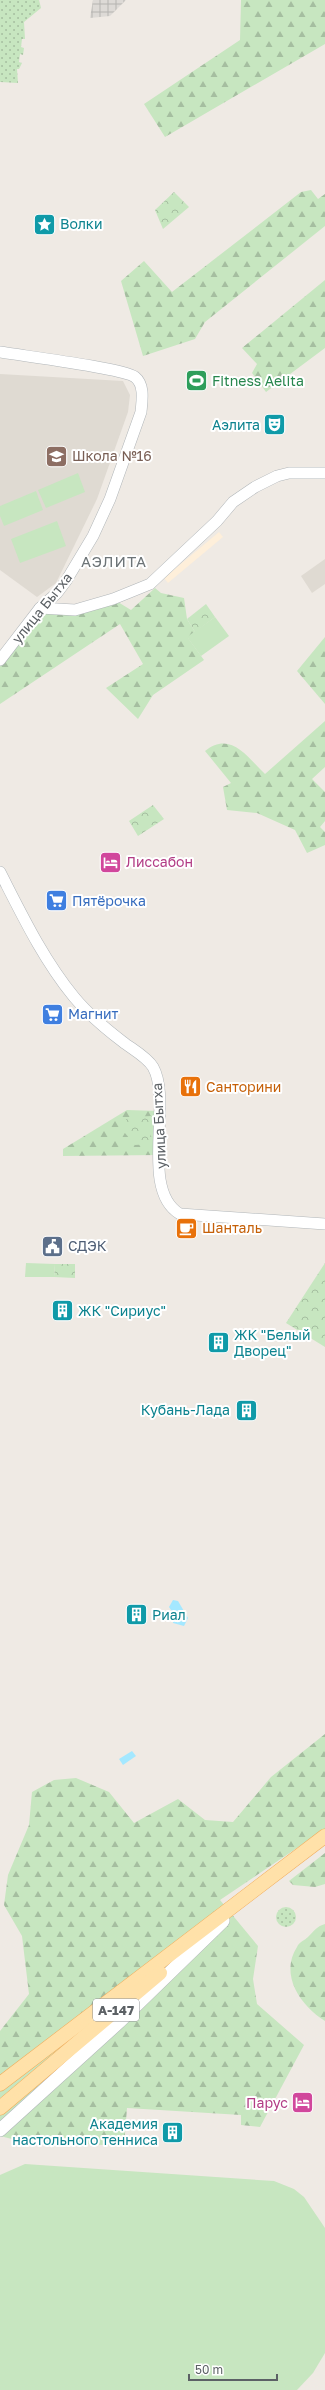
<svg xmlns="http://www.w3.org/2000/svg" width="325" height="2390" viewBox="0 0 325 2390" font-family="'Golos Text',sans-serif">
<defs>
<pattern id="industrial-grid" width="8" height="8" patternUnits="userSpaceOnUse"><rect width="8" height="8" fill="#dddad6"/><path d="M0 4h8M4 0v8" fill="none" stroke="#b6b4b1"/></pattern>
<pattern id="grass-dots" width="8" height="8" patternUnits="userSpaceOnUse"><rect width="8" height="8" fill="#c7e6c0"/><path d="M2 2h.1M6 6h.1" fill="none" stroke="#a5bea0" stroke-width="1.8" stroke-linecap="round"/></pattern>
<pattern id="forest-firs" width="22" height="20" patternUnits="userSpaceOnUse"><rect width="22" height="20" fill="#c7e6c0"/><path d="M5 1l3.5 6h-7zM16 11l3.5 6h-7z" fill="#a5bea0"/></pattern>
<pattern id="park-crowns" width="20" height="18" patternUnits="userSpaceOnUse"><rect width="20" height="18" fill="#c7e6c0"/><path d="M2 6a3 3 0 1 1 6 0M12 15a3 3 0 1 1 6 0" fill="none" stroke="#a5bea0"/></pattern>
</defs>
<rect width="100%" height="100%" fill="#efeae4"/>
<polygon fill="#feefda" points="219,532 223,537 168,583 164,578"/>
<polygon fill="url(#industrial-grid)" points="93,0 126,0 110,16 90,18"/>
<g fill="#dfdad2">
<polygon points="0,374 123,381 130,395 128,412 97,499 56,583 37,597 0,570"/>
<polygon points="325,559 325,584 312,593 301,576"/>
</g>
<g fill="url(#grass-dots)">
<polygon points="0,0 39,0 41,8 24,22 25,39 22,39 21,47 24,48 23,55 20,54 19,62 22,63 19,69 17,69 18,83 0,82"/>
<circle cx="286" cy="1917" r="10"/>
</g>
<g fill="url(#forest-firs)">
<polygon points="241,0 325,0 325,44 165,137 144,104 240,40"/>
<polygon points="311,190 318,199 325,194 325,226 205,322 195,339 143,356 121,281 144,261 172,292 301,192"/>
<polygon points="325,280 325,348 266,392 252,373 257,364 242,348"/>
<polygon points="155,588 161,593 184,598 187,619 195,632 188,638 204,660 153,695 138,719 106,688 143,664 120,624 0,704 0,660 40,608 55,610 113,599 131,610"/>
<polygon points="325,637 325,704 297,671"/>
<path d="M325,721V767L312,779L325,792V821L320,827L325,832V845L307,853L295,830L257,813L227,810L223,787L231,783L205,751C231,730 248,758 265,774Z"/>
<polygon points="127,1110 159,1111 159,1155 63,1156 63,1149"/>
<polygon points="325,1734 325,1829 220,1900 258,1946 253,1979 257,2004 304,2045 260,2127 241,2125 241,2115 127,2108 124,2146 20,2141 0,2136 0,2031 29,1994 22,1936 4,1905 8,1875 29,1825 32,1792 54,1780 76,1778 109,1792 134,1823 178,1799 205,1820 233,1822 271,1777"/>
<polygon points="325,1853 325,1884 315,1887 293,1885 289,1881"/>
<path d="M325,1924V2021C301,2006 279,1975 297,1947C299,1942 305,1940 308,1937C314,1931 317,1926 325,1924Z"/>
</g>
<g fill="url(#park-crowns)">
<polygon points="174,192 189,207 163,229 155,210"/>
<polygon points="206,604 215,617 195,632 187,619"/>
<polygon points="153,805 164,819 138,836 129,821"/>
<polygon points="151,1116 150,1144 135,1145 119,1126 129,1117"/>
<polygon points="325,1263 325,1347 286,1323"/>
<polygon points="55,1264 75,1264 75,1278 54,1277"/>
</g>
<g fill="#c7e6c0">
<polygon points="78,473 85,492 46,508 38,490"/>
<polygon points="36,491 43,510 4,526 0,516 0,506"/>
<polygon points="57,521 66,546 20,563 11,539"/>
<polygon points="215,617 229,636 201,656 187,637"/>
<polygon points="26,1263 55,1264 54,1277 25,1277"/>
<polygon points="25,2164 274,2181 294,2189 304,2197 325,2228 325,2353 313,2373 297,2390 0,2390 0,2175"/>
</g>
<g fill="#a4e8ff">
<polygon points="173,1600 178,1601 188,1618 184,1626 173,1623 173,1613 169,1607"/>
<polygon points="132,1751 136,1756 123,1765 119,1759"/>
</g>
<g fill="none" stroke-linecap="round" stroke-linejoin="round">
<defs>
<g id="tertiary">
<path d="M0,352C23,356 122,368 135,377C145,385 142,401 141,412L110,499L93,536L66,581L57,593L40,608L0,660"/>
<polyline points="40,608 75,610 113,599 150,584 217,521 233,502 255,487 277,476 289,473 325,473"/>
<path d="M0,872C22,915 43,959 74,997C87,1013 106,1029 123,1042C132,1049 147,1057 153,1067C173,1102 139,1190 180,1214L325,1224"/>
</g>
<polyline id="secondary" points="0,2130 119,2022 223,1921"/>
<g id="primary">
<polyline points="0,2084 325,1836"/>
<polyline points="0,2108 160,1973"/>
</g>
</defs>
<use href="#tertiary" stroke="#b1b6b9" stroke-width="12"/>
<use href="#secondary" stroke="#b0b5b9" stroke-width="14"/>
<use href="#primary" stroke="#f2ab59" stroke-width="15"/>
<use href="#tertiary" stroke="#fff" stroke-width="11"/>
<use href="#secondary" stroke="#fff" stroke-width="13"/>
<use href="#primary" stroke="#ffe1a9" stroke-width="14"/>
</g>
<defs>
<symbol id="sight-square" viewBox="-11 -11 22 22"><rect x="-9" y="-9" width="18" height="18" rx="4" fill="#0f9aa8" stroke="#fff"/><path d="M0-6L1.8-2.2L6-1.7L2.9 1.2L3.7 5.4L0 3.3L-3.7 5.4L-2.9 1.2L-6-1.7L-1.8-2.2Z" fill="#fff"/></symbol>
<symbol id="stadium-square" viewBox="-11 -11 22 22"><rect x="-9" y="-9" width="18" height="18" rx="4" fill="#2e9e5b" stroke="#fff"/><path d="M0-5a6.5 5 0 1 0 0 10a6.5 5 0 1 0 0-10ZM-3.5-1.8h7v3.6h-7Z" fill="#fff"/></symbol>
<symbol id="theatre-square" viewBox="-11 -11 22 22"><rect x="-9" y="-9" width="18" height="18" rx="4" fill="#0f9aa8" stroke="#fff"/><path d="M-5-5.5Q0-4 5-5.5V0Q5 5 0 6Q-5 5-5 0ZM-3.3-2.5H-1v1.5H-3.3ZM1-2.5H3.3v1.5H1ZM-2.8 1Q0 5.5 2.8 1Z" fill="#fff"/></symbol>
<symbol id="school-square" viewBox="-11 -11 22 22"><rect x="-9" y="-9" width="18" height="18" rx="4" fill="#8d6e63" stroke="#fff"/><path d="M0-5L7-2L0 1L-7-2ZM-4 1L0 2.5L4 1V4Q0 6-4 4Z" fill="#fff"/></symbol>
<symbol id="hotel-square" viewBox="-11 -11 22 22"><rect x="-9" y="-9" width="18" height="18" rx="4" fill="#d1479c" stroke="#fff"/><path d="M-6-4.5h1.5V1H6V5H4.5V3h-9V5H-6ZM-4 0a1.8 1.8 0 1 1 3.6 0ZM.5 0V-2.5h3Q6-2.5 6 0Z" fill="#fff"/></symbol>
<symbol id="supermarket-square" viewBox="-11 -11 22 22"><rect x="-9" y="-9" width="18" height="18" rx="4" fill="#3f7fe0" stroke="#fff"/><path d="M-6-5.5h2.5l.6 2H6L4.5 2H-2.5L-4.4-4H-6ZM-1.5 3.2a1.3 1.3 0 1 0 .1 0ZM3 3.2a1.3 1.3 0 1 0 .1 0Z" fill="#fff"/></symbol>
<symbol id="restaurant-square" viewBox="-11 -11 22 22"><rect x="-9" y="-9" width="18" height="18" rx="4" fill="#e8710a" stroke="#fff"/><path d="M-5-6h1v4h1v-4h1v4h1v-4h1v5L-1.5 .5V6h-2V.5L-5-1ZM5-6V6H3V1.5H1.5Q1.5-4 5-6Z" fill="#fff"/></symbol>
<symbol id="cafe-square" viewBox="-11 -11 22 22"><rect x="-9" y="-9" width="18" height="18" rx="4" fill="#e8710a" stroke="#fff"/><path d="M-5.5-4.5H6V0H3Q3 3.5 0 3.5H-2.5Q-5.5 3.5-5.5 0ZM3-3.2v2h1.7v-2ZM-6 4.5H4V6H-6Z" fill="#fff"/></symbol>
<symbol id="civic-square" viewBox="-11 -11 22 22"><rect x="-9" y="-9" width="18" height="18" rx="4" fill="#5c6f8a" stroke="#fff"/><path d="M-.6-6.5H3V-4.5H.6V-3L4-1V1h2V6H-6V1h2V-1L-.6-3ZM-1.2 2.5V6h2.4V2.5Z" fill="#fff"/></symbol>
<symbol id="building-square" viewBox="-11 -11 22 22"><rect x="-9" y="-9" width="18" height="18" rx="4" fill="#0f9aa8" stroke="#fff"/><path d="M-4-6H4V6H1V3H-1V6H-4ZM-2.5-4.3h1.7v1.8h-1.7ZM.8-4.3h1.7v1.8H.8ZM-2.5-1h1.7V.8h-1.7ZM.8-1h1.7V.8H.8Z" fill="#fff"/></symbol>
</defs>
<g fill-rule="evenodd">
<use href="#sight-square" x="32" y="212" width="25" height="25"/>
<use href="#stadium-square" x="184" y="368" width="25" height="25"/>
<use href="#theatre-square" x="262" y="412" width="25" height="25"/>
<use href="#school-square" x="44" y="444" width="25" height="25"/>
<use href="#hotel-square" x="98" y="850" width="25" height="25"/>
<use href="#supermarket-square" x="44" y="888" width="25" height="25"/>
<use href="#supermarket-square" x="40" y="1002" width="25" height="25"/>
<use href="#restaurant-square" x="178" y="1074" width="25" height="25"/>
<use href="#cafe-square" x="174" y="1216" width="25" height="25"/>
<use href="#civic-square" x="40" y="1234" width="25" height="25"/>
<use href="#building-square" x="50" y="1298" width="25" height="25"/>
<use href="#building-square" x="206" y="1330" width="25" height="25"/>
<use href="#building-square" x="234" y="1398" width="25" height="25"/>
<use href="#building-square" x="124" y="1602" width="25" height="25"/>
<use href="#hotel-square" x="290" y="2090" width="25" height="25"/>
<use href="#building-square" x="160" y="2120" width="25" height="25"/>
</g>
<g text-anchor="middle" stroke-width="4" stroke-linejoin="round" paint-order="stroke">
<rect fill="#fff" stroke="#8d9093" stroke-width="1" x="93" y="1999" width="46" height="22" rx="3"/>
<g font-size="13" font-weight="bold" fill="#5c6165">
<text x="116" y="2015">А-147</text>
</g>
<g font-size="14" fill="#0d838f" stroke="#fff" text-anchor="start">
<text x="60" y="229">Волки</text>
<text x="260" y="430" text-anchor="end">Аэлита</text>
<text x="78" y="1316">ЖК "Сириус"</text>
<text x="234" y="1340">ЖК "Белый<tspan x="234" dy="16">Дворец"</tspan></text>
<text x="230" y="1415" text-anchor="end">Кубань-Лада</text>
<text x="152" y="1620">Риал</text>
<text x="158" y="2129" text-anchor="end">Академия<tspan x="158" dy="16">настольного тенниса</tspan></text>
</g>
<g font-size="14" fill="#27864d" stroke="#fff" text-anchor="start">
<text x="212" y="386">Fitness Aelita</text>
</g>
<g font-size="14" fill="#785e54" stroke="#fff" text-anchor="start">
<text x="72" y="461">Школа №16</text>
</g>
<g font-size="14" fill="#5c6165" stroke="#fff">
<text transform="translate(42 608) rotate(-51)" y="5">улица Бытха</text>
<text transform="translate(159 1126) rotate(-93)" y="5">улица Бытха</text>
</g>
<g font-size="14" fill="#b23c85" stroke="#fff" text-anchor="start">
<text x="126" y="867">Лиссабон</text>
<text x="288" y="2108" text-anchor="end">Парус</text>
</g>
<g font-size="14" fill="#366cbe" stroke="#fff" text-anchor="start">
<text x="72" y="906">Пятёрочка</text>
<text x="68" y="1019">Магнит</text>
</g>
<g font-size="14" fill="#c56008" stroke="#fff" text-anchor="start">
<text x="206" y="1092">Санторини</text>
<text x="202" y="1233">Шанталь</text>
</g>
<g font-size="14" fill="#4e5e75" stroke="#fff" text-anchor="start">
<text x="68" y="1251">СДЭК</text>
</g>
<g font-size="15" letter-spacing="1" fill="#6d7477" stroke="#fff">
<text x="114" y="567">АЭЛИТА</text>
</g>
</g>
<path d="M189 2374v6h88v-6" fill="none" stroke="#5c6165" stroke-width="2"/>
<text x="195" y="2374" font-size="12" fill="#5c6165" stroke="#ffffff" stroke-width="3" paint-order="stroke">50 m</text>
</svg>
